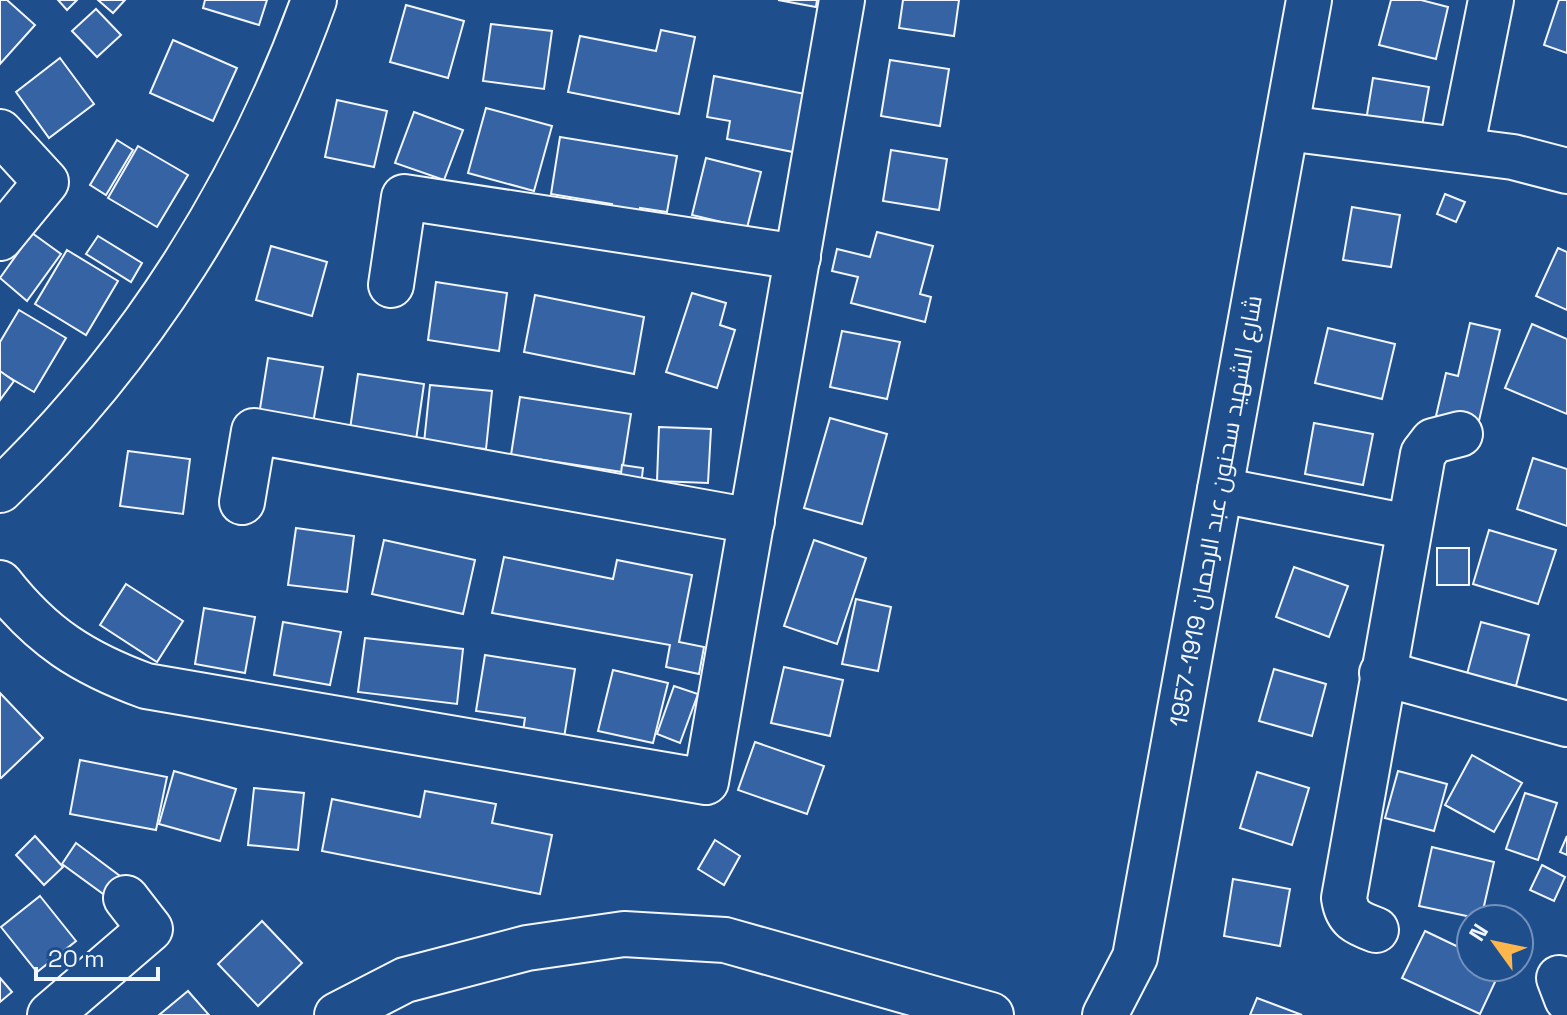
<svg xmlns="http://www.w3.org/2000/svg" width="1567" height="1015" viewBox="0 0 1567 1015" font-family="'Space Grotesk',Cairo,sans-serif">
<rect width="100%" height="100%" fill="#1f4e8c"/>
<g fill="#3563a3" stroke="#f2f6ff" stroke-width="2">
<polygon points="0,0 7,0 35,25 0,64"/>
<polygon points="58,0 77,0 67,10"/>
<polygon points="98,0 125,0 113,13"/>
<polygon points="205,0 267,0 259,25 203,8"/>
<polygon points="778,0 817,0 816,7"/>
<polygon points="903,0 959,0 954,36 899,28"/>
<polygon points="1391,0 1421,0 1448,7 1436,59 1379,45"/>
<polygon points="1559,0 1567,0 1567,53 1544,45"/>
<polygon points="406,5 464,21 448,78 390,62"/>
<polygon points="96,9 121,35 97,57 72,31"/>
<polygon points="491,24 552,31 544,89 483,81"/>
<polygon points="661,30 695,37 679,114 568,92 580,36 656,51"/>
<polygon points="173,40 237,68 213,121 150,93"/>
<polygon points="60,58 94,104 49,138 16,92"/>
<polygon points="890,60 949,69 940,126 881,116"/>
<polygon points="714,76 805,94 793,152 727,139 730,121 707,117"/>
<polygon points="1373,78 1429,87 1419,143 1364,133"/>
<polygon points="337,100 387,111 374,167 325,157"/>
<polygon points="486,108 552,126 534,191 468,173"/>
<polygon points="414,112 463,130 444,180 395,163"/>
<polygon points="560,137 677,156 667,212 640,208 636,232 608,227 612,204 551,194"/>
<polygon points="117,140 133,150 106,195 90,185"/>
<polygon points="138,146 188,175 157,227 108,198"/>
<polygon points="891,150 947,159 939,210 883,201"/>
<polygon points="706,158 761,172 747,228 692,215"/>
<polygon points="1445,194 1465,202 1456,222 1437,214"/>
<polygon points="1352,207 1400,215 1391,267 1343,260"/>
<polygon points="877,232 933,246 920,294 931,297 925,322 851,303 858,277 832,271 837,249 870,257"/>
<polygon points="32,233 61,254 27,301 0,278"/>
<polygon points="98,236 142,263 131,282 86,254"/>
<polygon points="271,246 327,262 312,316 256,300"/>
<polygon points="1558,248 1567,252 1567,310 1536,296"/>
<polygon points="67,250 118,281 86,335 35,304"/>
<polygon points="436,282 507,293 499,351 428,340"/>
<polygon points="692,293 726,303 720,325 735,330 717,388 666,372"/>
<polygon points="535,295 644,317 634,374 524,352"/>
<polygon points="19,310 66,338 34,392 0,372 0,342"/>
<polygon points="1470,323 1500,330 1478,425 1436,416 1446,373 1458,376"/>
<polygon points="1532,324 1567,339 1567,414 1505,388"/>
<polygon points="1328,328 1395,344 1382,399 1315,383"/>
<polygon points="842,331 900,342 887,399 830,387"/>
<polygon points="268,358 323,367 313,423 259,415"/>
<polygon points="0,371 14,381 0,400"/>
<polygon points="358,374 424,384 416,440 350,429"/>
<polygon points="430,385 492,391 486,449 424,443"/>
<polygon points="520,397 631,414 622,472 511,455"/>
<polygon points="830,418 887,434 862,524 804,508"/>
<polygon points="1314,423 1373,434 1363,485 1305,474"/>
<polygon points="659,427 711,429 708,483 657,481"/>
<polygon points="128,451 190,459 183,514 120,506"/>
<polygon points="1533,458 1567,469 1567,526 1517,509"/>
<polygon points="622,465 643,468 639,503 618,500"/>
<polygon points="296,528 354,536 347,592 288,585"/>
<polygon points="1489,530 1556,550 1538,604 1473,584"/>
<polygon points="384,540 475,560 463,614 372,594"/>
<polygon points="814,540 866,558 837,644 784,626"/>
<rect x="1437" y="548" width="32" height="37"/>
<polygon points="504,557 613,579 617,560 692,575 679,642 704,647 699,674 666,667 670,645 492,613"/>
<polygon points="1294,567 1348,586 1329,637 1276,617"/>
<polygon points="126,584 183,621 157,662 100,625"/>
<polygon points="856,599 891,607 878,671 842,664"/>
<polygon points="204,608 255,617 245,673 195,664"/>
<polygon points="283,622 341,632 330,685 274,675"/>
<polygon points="1481,622 1529,635 1516,686 1467,674"/>
<polygon points="365,638 463,649 457,704 358,692"/>
<polygon points="485,655 575,669 564,738 523,731 525,718 476,711"/>
<polygon points="784,667 843,680 830,736 771,723"/>
<polygon points="1274,669 1326,684 1312,736 1259,721"/>
<polygon points="613,670 668,683 653,743 598,731"/>
<polygon points="674,686 698,694 680,743 657,734"/>
<polygon points="0,693 43,738 1,778 0,777"/>
<polygon points="755,742 824,766 807,814 738,790"/>
<polygon points="1472,755 1522,783 1494,832 1445,805"/>
<polygon points="80,760 167,777 156,830 70,814"/>
<polygon points="174,771 236,789 220,841 159,824"/>
<polygon points="1398,771 1447,784 1434,831 1385,818"/>
<polygon points="1257,772 1309,788 1292,845 1240,828"/>
<polygon points="254,788 304,793 298,850 248,845"/>
<polygon points="425,791 496,804 492,823 552,835 540,894 322,851 332,799 420,817"/>
<polygon points="1525,793 1557,803 1538,860 1506,849"/>
<polygon points="35,836 63,867 44,885 16,855"/>
<polygon points="1567,836 1567,855 1560,852"/>
<polygon points="715,840 740,856 724,885 698,869"/>
<polygon points="76,843 120,876 106,896 62,864"/>
<polygon points="1432,847 1494,862 1481,919 1419,906"/>
<polygon points="1542,865 1565,877 1554,901 1530,890"/>
<polygon points="1233,879 1290,889 1280,946 1224,936"/>
<polygon points="40,896 76,941 37,972 1,927"/>
<polygon points="262,921 302,963 258,1006 218,964"/>
<polygon points="1425,931 1471,953 1471,967 1502,967 1480,1014 1402,978"/>
<polygon points="0,978 12,992 0,1002"/>
<polygon points="188,991 209,1015 159,1015"/>
<polygon points="1257,998 1302,1015 1250,1015"/>
</g>
<g fill="none" stroke-linecap="round" stroke-linejoin="round">
<defs>
<g id="minor">
<polyline points="1286,128 1513,157 1567,171"/>
<polyline points="0,132 46,182 0,238"/>
<polyline points="1461,150 1491,0"/>
<polyline points="391,285 404,197 798,257"/>
<path d="M0,490C141,355 248,184 314,0"/>
<polyline points="1220,490 1409,527"/>
<polyline points="242,502 254,431 752,521"/>
<path d="M0,583C42,637 83,663 146,686L706,782L842,0"/>
<polyline points="1382,673 1567,724"/>
<path d="M1376,930C1357,923 1347,919 1344,898L1423,454L1433,441L1460,434"/>
<polyline points="1559,978 1567,999"/>
<polyline points="50,1015 150,929 126,898"/>
<polyline points="337,1015 405,980 527,948 624,934 725,940 991,1015"/>
<polyline points="1105,1015 1135,957 1309,0"/>
</g>
</defs>
<use href="#minor" stroke="#f2f6ff" stroke-width="48"/>
<use href="#minor" stroke="#1f4e8c" stroke-width="44"/>
</g>
<g text-anchor="middle" stroke-width="6" stroke-linejoin="round" paint-order="stroke">
<g font-size="24" fill="#f2f6ff" stroke="#1f4e8c">
<text transform="translate(1216 511) rotate(-80)" y="8">شارع الشهيد سحنون عبد الرحمان 1919-1957</text>
</g>
</g>
<g transform="translate(1495 943) rotate(303)"><circle r="38" fill="#1f4e8c" stroke="#7391ba" stroke-width="2"/>
<path d="M0-6L14 30L0 20L-14 30Z" fill="#ffb74d"/>
<text y="-12" font-size="22" font-weight="bold" text-anchor="middle" fill="#f2f6ff">N</text>
</g>
<path d="M36 967v12h122v-12" fill="none" stroke="#f2f6ff" stroke-width="4"/>
<text x="48" y="967" font-size="24" fill="#f2f6ff" stroke="#1f4e8c" stroke-width="6" paint-order="stroke">20 m</text>
</svg>
